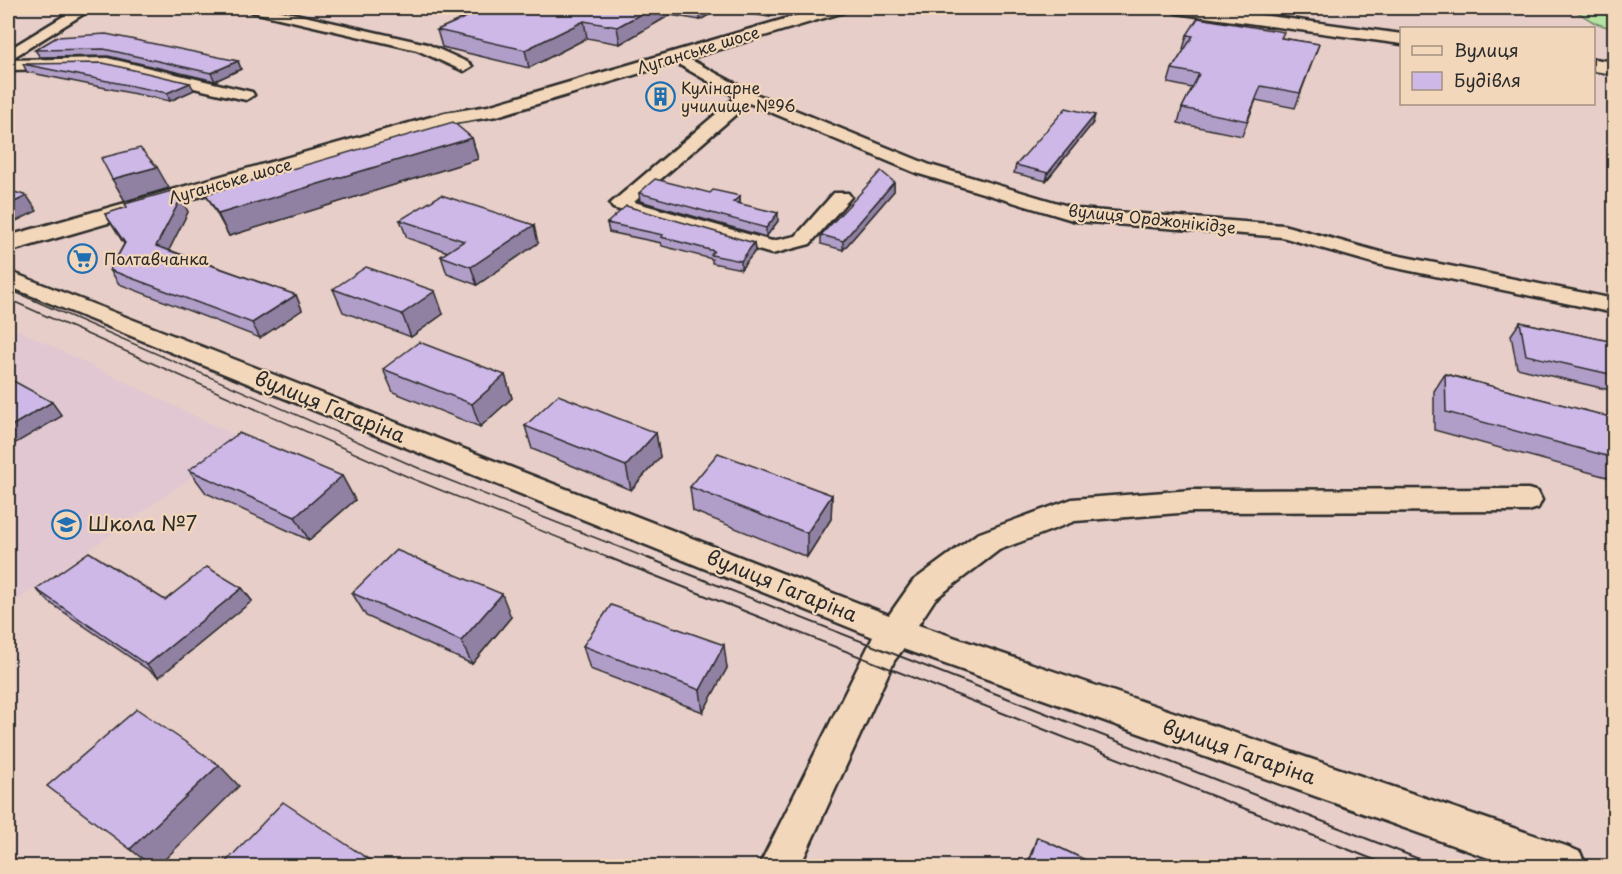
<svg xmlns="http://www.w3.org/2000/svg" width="1622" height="874" viewBox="0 0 1622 874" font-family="'Playpen Sans',sans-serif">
<rect width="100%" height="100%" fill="#e8cec8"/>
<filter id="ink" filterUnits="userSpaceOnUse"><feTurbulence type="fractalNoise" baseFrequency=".0167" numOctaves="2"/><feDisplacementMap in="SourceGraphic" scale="12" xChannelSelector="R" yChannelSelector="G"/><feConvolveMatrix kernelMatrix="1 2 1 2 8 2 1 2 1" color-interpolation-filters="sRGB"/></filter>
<g filter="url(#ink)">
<polygon fill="#e0c7d2" points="8,325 244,440 8,607"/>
<polygon fill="#b4e3a2" stroke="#708766" stroke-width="1.5" points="1571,8 1614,8 1614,29 1595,23"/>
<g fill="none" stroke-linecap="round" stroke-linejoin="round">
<defs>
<g id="minor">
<polygon points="77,8 93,8 9,60 107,58 252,92 254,95 246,100 107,68 8,70 8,50"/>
<polygon points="246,8 269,8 427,44 469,63 472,66 464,71 459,69 417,50 253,12"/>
<polygon points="742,8 771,8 775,11 768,15 744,11"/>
<polygon points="676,52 753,93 930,165 1078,209 1283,225 1380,252 1614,299 1614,313 1377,264 1282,237 1076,221 916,173 749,103 634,202 772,241 796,236 834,193 848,193 851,197 810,244 772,254 765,252 613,208 610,204 736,97 671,60 668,57 671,54"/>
<polygon points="8,271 889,615 913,581 977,534 1072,499 1192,490 1528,489 1538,492 1542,500 1538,508 1528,511 1192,512 1075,521 999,550 935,599 918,625 1566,846 1580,852 1586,866 1511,866 903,649 894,661 800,866 759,866 873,637 8,286"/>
</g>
<g id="tertiary">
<polygon points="1168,8 1209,8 1402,34 1402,44 1176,13"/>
<polygon points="1594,59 1614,62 1614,74 1594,71"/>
</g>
<polygon id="secondary" points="822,8 846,8 844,12 497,116 454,123 8,252 8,236 445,113 488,106"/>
</defs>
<use href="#minor" stroke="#2b2b2b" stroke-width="5"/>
<use href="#tertiary" stroke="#2b2b2b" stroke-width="5"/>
<use href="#secondary" stroke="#2b2b2b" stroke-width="5"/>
<use href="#minor" fill="#f3d7ba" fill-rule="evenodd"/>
<use href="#tertiary" fill="#f3d7ba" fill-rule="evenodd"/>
<use href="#secondary" fill="#f3d7ba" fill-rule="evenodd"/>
<g stroke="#2b2b2b" stroke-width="1.5">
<polyline points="8,289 423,470 652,560"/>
<polyline points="8,299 413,479 614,560"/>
</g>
<g stroke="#2b2b2b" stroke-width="2">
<polyline points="610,558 1390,866"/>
<polyline points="648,558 1437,866"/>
</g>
</g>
<g fill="#b19ec8" stroke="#2b2b2b" stroke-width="1.5">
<polygon points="473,8 721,8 700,20 670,15 620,44 587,38 529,68 442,47 437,30 482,10"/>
<polygon points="1187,35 1282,38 1319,44 1295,108 1256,100 1242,136 1178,123 1182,108 1192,88 1168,83 1172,69 1185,49 1183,49"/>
<polygon points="57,37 238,61 241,69 215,81 108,56 40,57 35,50"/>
<polygon points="23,64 194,90 170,101 27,72"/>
<polygon points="1093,123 1046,181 1014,173 1016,165"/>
<polygon points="472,138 478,159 229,236 206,194"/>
<polygon points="894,182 894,191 843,250 821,244 821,235"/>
<polygon points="639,193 710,193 740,196 740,204 778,221 766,237 640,201"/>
<polygon points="181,198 188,212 169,250 296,295 302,310 260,338 119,284 110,270 124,244 105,214"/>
<polygon points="400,220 538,243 477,285 447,274 441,256 448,252 407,238"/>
<polygon points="607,223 754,243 755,251 741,269 712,263 712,259 662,246 661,243 609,232"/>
<polygon points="1612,258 1614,259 1614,285 1606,267"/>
<polygon points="333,289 443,314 411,337 343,312"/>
<polygon points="1520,322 1614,342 1614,391 1517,368 1511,335"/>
<polygon points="383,369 505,375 512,398 480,427 393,392"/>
<polygon points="1445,374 1614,418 1614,479 1434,430 1434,391"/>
<polygon points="525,426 656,433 660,457 631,490 532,449"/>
<polygon points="189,470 342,476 355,500 309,540 206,493"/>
<polygon points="690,487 832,495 831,519 807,557 693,511"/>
<polygon points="242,588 252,601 159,677 49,602 36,589 165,600"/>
<polygon points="352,593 511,617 472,664 366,616"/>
<polygon points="583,646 727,668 703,712 590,669"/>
<polygon points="1037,837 1100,867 1026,867"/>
</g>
<g fill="#9081a2" stroke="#2b2b2b" stroke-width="1.5">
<polygon points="652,8 669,8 670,15 620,44 617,27"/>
<polygon points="698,8 721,8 700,20"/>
<polygon points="584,21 587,38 529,68 525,50"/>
<polygon points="238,61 241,69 215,81 211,73"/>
<polygon points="190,83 194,90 170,101 167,93"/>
<polygon points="1095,115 1093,123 1046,181 1048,173"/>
<polygon points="472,138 478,159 229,236 218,214"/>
<polygon points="157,167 169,188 125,201 112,179"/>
<polygon points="894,182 894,191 843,250 843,241"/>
<polygon points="27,196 37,211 8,225 8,205"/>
<polygon points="740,196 740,204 733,202"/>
<polygon points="181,198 188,212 164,260 156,246"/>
<polygon points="778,213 778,221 766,237 766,228"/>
<polygon points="534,225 538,243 477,285 471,267"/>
<polygon points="754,243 755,251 741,269 741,261"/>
<polygon points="435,291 443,314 411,337 402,314"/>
<polygon points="296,295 302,310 260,338 252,323"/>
<polygon points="505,375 512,398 480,427 472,404"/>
<polygon points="52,402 62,416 9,447 8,445 8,428"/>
<polygon points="656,433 660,457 631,490 626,466"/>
<polygon points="342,476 355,500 309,540 295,517"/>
<polygon points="832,495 831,519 807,557 807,533"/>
<polygon points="242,588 252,601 159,677 147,665"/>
<polygon points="502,594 511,617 472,664 461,641"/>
<polygon points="724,645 727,668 703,712 700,690"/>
<polygon points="219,765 239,786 157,867 153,867 130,849"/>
</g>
<g fill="#ceb8e8" stroke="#2b2b2b" stroke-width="1.5">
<polygon points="487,8 652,8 617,27 584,21 525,50 437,30"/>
<polygon points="1198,18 1284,32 1281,38 1319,44 1300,93 1261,86 1247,121 1182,108 1199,74 1172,69 1193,36 1187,35"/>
<polygon points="106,34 238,61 211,73 104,49 35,50 57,37"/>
<polygon points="103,63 190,83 167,93 23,64"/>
<polygon points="1066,108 1095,115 1048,173 1016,165"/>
<polygon points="453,122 472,138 218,214 206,194"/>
<polygon points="140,148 157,167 112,179 101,158"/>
<polygon points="881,171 894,182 843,241 821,235"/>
<polygon points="655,179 710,193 713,190 740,196 733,202 778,213 766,228 639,193"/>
<polygon points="8,190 27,196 8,205"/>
<polygon points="175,190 181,198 156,246 296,295 252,323 110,270 125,243 105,214 127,207 125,204"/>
<polygon points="441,195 534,225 471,267 441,256 464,241 400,220"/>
<polygon points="626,206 754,243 741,261 711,255 714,251 661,237 663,235 607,223"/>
<polygon points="366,267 435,291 402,314 333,289"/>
<polygon points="1520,322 1614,342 1614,375 1526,355"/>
<polygon points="419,342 505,375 472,404 383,369"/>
<polygon points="1445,374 1614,418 1614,458 1446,412"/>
<polygon points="8,378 52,402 8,428"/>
<polygon points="558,395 656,433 626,466 525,426"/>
<polygon points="239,433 342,476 295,517 189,470"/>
<polygon points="718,453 832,495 807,533 690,487"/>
<polygon points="396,550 502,594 461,641 352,593"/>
<polygon points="89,552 165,600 207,567 242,588 147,665 36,589"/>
<polygon points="611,605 724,645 700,690 583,646"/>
<polygon points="137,709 219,765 130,849 47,786"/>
<polygon points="283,802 380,867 221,867"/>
<polygon points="1037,837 1100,867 1028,867"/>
</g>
</g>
<defs>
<symbol id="building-ring" viewBox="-11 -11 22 22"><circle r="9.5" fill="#f3d7ba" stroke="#1f6fb2" stroke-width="1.5"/><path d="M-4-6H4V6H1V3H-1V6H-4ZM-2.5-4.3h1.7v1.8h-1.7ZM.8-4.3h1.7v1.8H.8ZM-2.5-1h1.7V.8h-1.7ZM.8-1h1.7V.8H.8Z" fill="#1f6fb2"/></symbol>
<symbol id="supermarket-ring" viewBox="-11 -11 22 22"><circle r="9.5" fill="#f3d7ba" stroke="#1f6fb2" stroke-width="1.5"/><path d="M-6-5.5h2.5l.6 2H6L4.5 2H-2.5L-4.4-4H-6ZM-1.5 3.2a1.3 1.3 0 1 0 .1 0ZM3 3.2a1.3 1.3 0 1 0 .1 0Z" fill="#1f6fb2"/></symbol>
<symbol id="school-ring" viewBox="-11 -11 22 22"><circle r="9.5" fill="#f3d7ba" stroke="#1f6fb2" stroke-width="1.5"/><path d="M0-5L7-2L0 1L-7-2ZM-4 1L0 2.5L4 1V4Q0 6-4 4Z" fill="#1f6fb2"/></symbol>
</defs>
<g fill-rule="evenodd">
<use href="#building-ring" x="644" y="80" width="33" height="33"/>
<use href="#supermarket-ring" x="66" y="242" width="33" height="33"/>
<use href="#school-ring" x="50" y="508" width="33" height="33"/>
</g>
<g text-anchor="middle" stroke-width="4.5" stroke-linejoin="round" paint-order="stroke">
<g font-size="16" fill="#2b2b2b" stroke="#f3d7ba">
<text transform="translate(698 50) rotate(-17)" y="6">Луганське шосе</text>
<text transform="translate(230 181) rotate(-16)" y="6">Луганське шосе</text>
<text transform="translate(1152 219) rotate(6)" y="6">вулиця Орджонікідзе</text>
</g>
<g font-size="16" fill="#2b2b2b" stroke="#f3d7ba" text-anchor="start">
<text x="681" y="94">Кулінарне<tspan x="681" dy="18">училище №96</tspan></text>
<text x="104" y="265">Полтавчанка</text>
</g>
<g font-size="20" fill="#2b2b2b" stroke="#f3d7ba">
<text transform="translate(330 407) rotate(22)" y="7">вулиця Гагаріна</text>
<text transform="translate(782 586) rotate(22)" y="7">вулиця Гагаріна</text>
<text transform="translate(1239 752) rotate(19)" y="7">вулиця Гагаріна</text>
</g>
<g font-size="20" fill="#2b2b2b" stroke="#f3d7ba" text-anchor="start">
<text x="88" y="531">Школа №7</text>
</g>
</g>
<rect width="1622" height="874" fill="none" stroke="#f3d7ba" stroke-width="30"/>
<rect x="15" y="15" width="1592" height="844" fill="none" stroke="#2b2b2b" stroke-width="2" filter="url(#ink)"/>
<rect x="1400" y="27" width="195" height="78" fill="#f3d7ba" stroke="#a39281" stroke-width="1.5"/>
<rect x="1412" y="46" width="30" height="9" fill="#f3d7ba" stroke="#a39281" stroke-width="1.5"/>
<text x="1454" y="57" font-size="18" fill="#2b2b2b">Вулиця</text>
<rect x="1412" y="72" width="30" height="18" fill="#ceb8e8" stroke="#a39281" stroke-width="1.5"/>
<text x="1454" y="87" font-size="18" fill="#2b2b2b">Будівля</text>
</svg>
